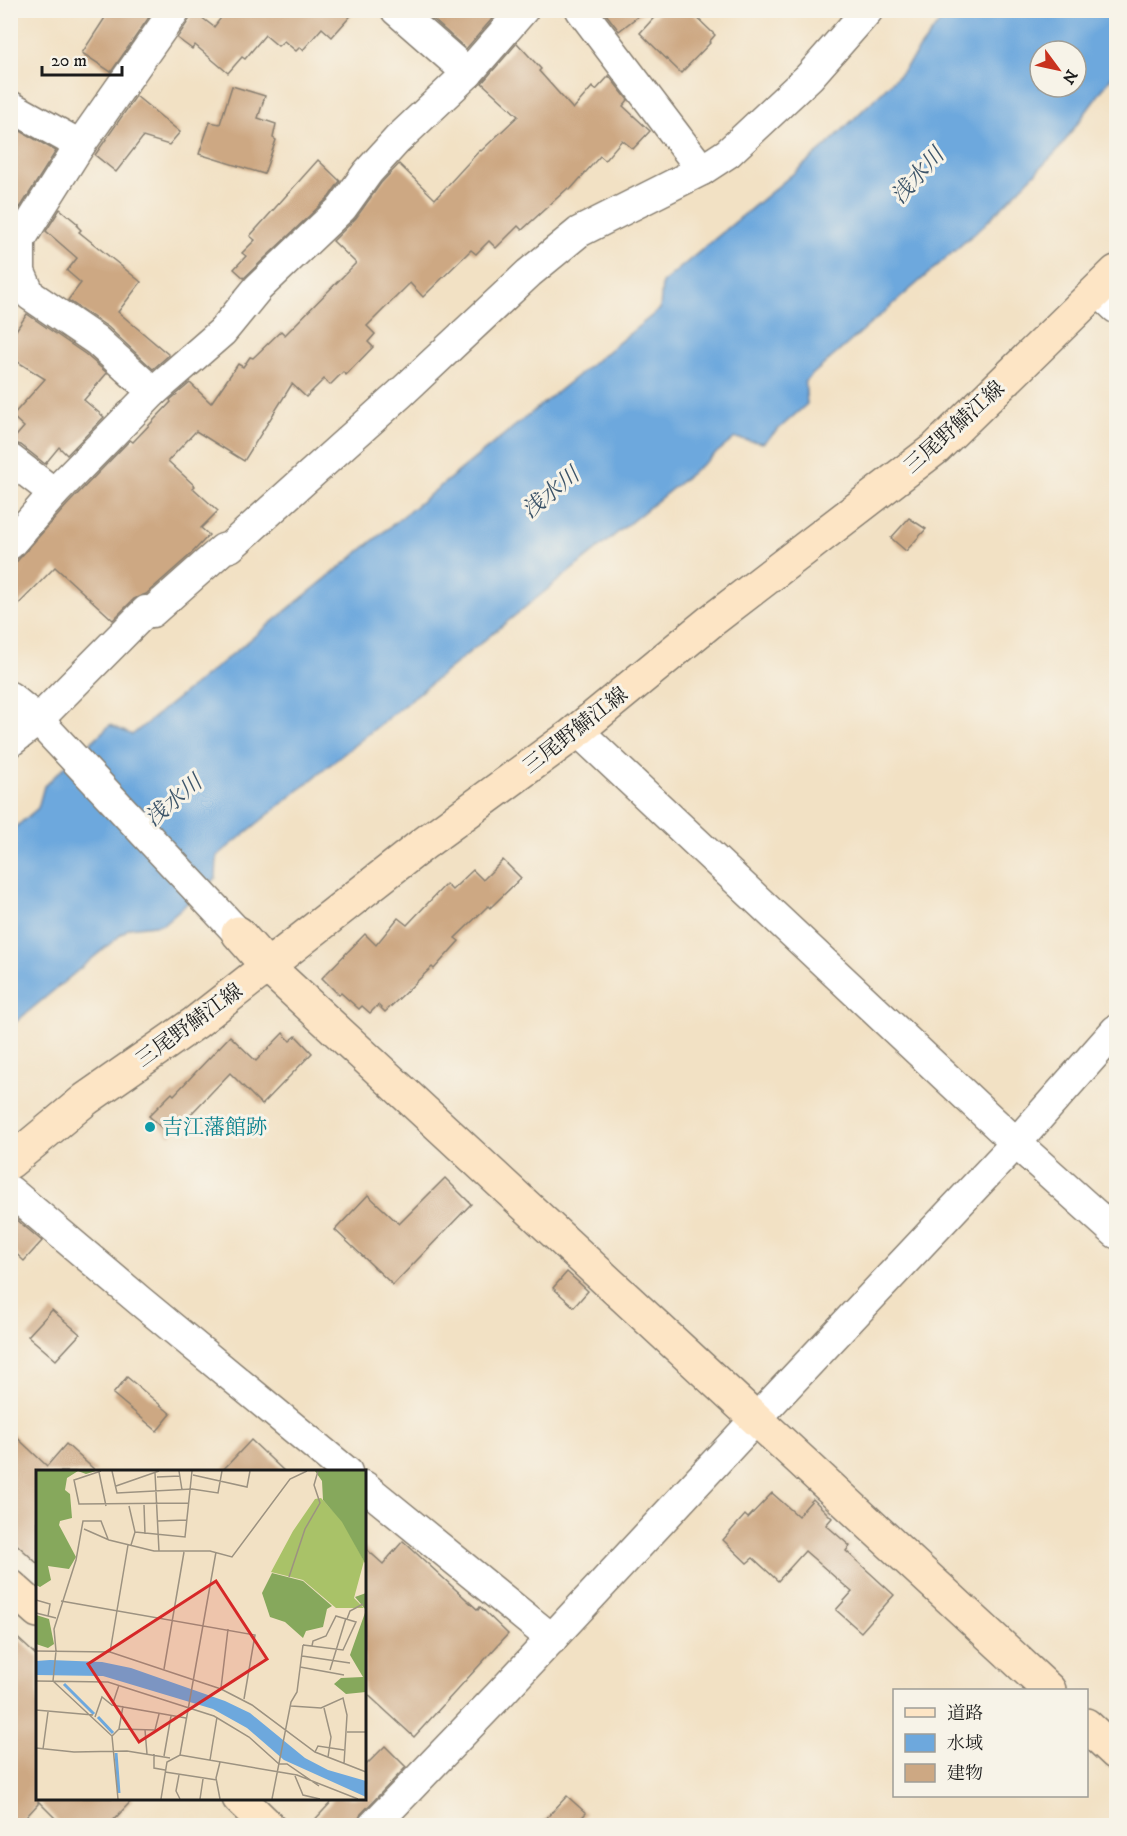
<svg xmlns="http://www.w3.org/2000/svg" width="1127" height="1836" viewBox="0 0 1127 1836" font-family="'IM FELL DW Pica','Noto Serif JP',serif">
<rect width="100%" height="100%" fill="#f7f3e8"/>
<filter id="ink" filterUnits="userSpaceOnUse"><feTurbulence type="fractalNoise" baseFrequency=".0167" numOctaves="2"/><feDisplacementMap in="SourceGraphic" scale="12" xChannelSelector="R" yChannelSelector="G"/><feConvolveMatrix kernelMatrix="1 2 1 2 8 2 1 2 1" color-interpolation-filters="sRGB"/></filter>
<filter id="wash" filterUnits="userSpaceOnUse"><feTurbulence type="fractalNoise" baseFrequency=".008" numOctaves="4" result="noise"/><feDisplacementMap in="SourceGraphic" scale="24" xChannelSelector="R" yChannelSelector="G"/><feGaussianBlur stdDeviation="1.35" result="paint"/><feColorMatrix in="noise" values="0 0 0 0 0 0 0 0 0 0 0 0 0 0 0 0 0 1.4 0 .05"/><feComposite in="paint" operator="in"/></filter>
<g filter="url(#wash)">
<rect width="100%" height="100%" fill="#f2e1c4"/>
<path fill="#6da8dd" stroke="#44627c" stroke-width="1.5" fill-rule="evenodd" d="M948,11H1116V71L1059,149L984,225L805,381L807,404L763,443L735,438L217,856L216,878L163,924L129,928L11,1026V831L38,808L44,786L110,725L132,735L660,309L662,283L825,147L902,72ZM1040,51H1076V87H1040Z"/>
<g id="blocks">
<g fill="#cda883">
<polygon points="110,10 154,10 111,72 82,53"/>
<polygon points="192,10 214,27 227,10 356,10 332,37 322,28 303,50 300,47 296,51 284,41 278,46 265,35 245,59 242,57 228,73 195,45 192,49 177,38 189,20"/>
<polygon points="423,10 483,10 492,19 466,49"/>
<polygon points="603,10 646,10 619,31"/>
<polygon points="661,10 689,10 715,35 709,42 710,43 681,73 640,33"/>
<polygon points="517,43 541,69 539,71 573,109 592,87 596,90 609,76 628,100 623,106 650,131 633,149 622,140 605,160 600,156 570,190 568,188 522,230 518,226 496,248 489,241 476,254 471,250 423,297 410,283 367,326 375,334 368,342 373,347 346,375 343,372 330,385 324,379 306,397 292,384 244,461 196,431 168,461 195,486 193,488 218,511 201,528 209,535 190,555 146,594 134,599 113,620 55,567 10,613 10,569 67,505 130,440 133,442 171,402 170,400 190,383 211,403 238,364 243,367 250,357 253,358 281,331 285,335 356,263 333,241 356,218 381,183 399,164 435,199 480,150 481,151 518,116 482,83"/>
<polygon points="232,86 265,96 258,118 276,124 273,138 276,140 264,174 199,154 210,122 220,124"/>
<polygon points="136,96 180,132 169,145 143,137 116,172 95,155"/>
<polygon points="17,129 56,151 20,208 10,199 10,139"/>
<polygon points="318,160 340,181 329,197 244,278 234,269 246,256 242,253 255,240 250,236"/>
<polygon points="60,209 78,224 77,226 81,230 79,232 141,282 118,312 169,355 153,369 108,327 68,300 81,283 67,271 77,258 46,231"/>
<polygon points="27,314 85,354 107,373 84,400 104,417 67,455 59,447 45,464 21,445 11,442 24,427 12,416 45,379 10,357 10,339"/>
<polygon points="909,518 926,529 906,551 891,538"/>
<polygon points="503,860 521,878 490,908 488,906 455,938 459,941 434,969 432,967 385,1012 378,1005 370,1013 362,1006 359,1009 341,993 339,995 322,978 365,934 376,945 398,918 407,925 446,884 452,890 473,870 483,880"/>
<polygon points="283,1033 290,1041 296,1036 312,1053 262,1105 230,1073 170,1136 149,1116 172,1093 174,1095 230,1036 256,1061"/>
<polygon points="445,1178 471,1204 393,1285 335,1230 368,1195 399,1224"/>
<polygon points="10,1214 42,1241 24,1261 10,1248"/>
<polygon points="567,1272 588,1291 574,1307 553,1288"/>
<polygon points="52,1310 80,1334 56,1360 28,1336"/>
<polygon points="127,1377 171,1414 157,1431 113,1394"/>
<polygon points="10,1431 47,1466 66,1444 97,1472 38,1472 38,1564 10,1538"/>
<polygon points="251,1440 285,1472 221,1472"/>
<polygon points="772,1493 798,1516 813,1499 832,1518 826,1525 850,1546 846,1551 894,1595 861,1632 836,1610 852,1592 805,1551 778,1581 753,1558 747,1563 723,1540 745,1515 748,1518"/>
<polygon points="403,1541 478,1610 480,1607 508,1634 414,1737 364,1691 364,1547 383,1564"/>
<polygon points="10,1631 38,1657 38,1798 134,1798 108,1826 63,1826 38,1801 38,1804 18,1826 10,1826"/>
<polygon points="385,1746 406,1767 361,1814 356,1825 309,1826 335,1798 364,1798 364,1767"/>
<polygon points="567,1796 586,1813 574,1826 539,1826"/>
</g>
</g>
</g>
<g filter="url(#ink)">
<use href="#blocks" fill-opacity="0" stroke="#877e70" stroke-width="1.5"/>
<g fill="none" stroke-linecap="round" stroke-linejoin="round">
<defs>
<g id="street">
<polyline points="396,10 468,73"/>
<polyline points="581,10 702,170"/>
<polyline points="10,106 80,145"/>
<polyline points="1098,291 1116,308"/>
<polyline points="153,392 96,340 30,295 20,272 20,240 80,145 175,10"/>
<polyline points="10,459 54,493"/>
<polyline points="10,544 54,493 153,392 222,332 258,288 342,208 368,172 397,140 468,73 523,10"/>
<polyline points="10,697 38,720 238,933"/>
<polyline points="572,735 580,733 1016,1143 1116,1233"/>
<polyline points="10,742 38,720 146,611 152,612 223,549 230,547 400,394 529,273 579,232 702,170 728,153 809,77 868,10"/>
<polyline points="10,1191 140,1301 347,1472"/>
<polyline points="364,1486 552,1639"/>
<polyline points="373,1826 501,1693 755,1420 1016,1143 1116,1030"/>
</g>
<g id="secondary">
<polyline points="238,933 268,967 1049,1690"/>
<polyline points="10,1162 86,1099 195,1023 422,845 572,735 711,621 936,448 1116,272"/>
<polyline points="10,1586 38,1611"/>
<polyline points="1086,1725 1116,1753"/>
<polyline points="239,1798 268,1826"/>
</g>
</defs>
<use href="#street" stroke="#877e70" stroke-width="33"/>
<use href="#secondary" stroke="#877e70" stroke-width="36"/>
<use href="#street" stroke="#fff" stroke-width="30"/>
<use href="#secondary" stroke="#fde5c5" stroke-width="33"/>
</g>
</g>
<circle fill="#0f9aa8" stroke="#f7f3e8" stroke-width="2" cx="150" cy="1127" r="6"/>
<g text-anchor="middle" stroke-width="6" stroke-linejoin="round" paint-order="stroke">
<g font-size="21" fill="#1c1c1c" stroke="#f7f3e8">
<text transform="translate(954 427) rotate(-42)" y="7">三尾野鯖江線</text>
<text transform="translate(575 730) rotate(-38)" y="7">三尾野鯖江線</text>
<text transform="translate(189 1025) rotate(-36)" y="7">三尾野鯖江線</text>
</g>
<g font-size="21" fill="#0d838f" stroke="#f7f3e8" text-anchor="start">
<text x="162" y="1134">吉江藩館跡</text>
</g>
<g font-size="22" font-style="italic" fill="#3c5469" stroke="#f7f3e8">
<text transform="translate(917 175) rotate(-48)" y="8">浅水川</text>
<text transform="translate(550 492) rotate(-39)" y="8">浅水川</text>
<text transform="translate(173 800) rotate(-40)" y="8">浅水川</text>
</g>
</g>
<g transform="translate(36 1470)">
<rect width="330" height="330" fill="#f2e1c4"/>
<path d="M285,28L307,52L328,91L318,128L328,138H300L267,110L235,102L257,61L279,29Z" fill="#a9c268"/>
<path d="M0,1H60L50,4L42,1L31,8L29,20L34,24L36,48L24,51L23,55L40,87L33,99L12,96L15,110L4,117L0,115ZM279,1H330V95L306,52L287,30L286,11ZM236,103L267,111L296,136L291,139L287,157L270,161L267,168L249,152L234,147L226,123ZM330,123V222L310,224L298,214L305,208L327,207L314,185L330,140L319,127ZM0,145L13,149L18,174L12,178L0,174Z" fill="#86a85c"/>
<path d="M14,190L66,192L95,198L189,231L214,243L269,288L292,300L330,311V327L248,290L211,258L177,239L67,206L0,205V191Z" fill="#6da8dd"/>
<path fill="none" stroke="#6da8dd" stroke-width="3" d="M28,214L58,244M62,247L77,263M80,283L83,323"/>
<path fill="none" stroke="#9c9281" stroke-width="1.5" d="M65,1L38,10L43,34L153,33M76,1L81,23L156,19L182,23L186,1M143,1L146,20M63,2L70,36M119,3L123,81M157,5L211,17L214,1M121,7L144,6M80,16L123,1M108,35L109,64M93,36L99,62L95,75M122,51L151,50M48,59L73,70L118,81H174L196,87L254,9L271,1M99,62L149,67L156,1M253,107L269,59L284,33L278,15L282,1M0,130L14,134L12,146M25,131L219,165L208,229M0,143L20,148M300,146L320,152L307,180L267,175L276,176L277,171L290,166ZM311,149L314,141L327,134M0,181L74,182L185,219L216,235L279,282L330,302M74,182L92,75M266,186L314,193M264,197L308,205M128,199L148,82M294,200L310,148M0,211L72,212L178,246L213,267L243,294H251L283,316M17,211L20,181L18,159L40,90L47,51H65L72,69M17,211L76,266L82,329M185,218L192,159M77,233L83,215M255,236L285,238L307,228L311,245L308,294M288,238L295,267L292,287M0,240L57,245M59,247L66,227L76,235L150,248M83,259L119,260L123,244M109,260L111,284M311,262H330M76,266L83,259L87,236M0,278L38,282L91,281L134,288M7,279L12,242M279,282L282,276L308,280M118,284V298L129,300M144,285L180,82M128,286L135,246M174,290L181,247M129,302L181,310M143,305L140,321L144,329M259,306L267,325L284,329M125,329L131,292L144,285L261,305L322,329M164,329L167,309M184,329L180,308L184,292M236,329L255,232L261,222L267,175"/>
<path fill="#d62828" fill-opacity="0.15" stroke="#d62828" stroke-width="3" d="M180,111L231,189L103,272L52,194Z"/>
<rect width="330" height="330" fill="none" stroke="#1c1c1c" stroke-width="3"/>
</g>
<rect width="1127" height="1836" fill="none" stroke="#f7f3e8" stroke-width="36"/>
<rect x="893" y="1689" width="195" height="108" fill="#f7f3e8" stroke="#9f9d96" stroke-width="1.5"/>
<rect x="905" y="1708" width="30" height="9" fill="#fde5c5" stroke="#9f9d96" stroke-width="1.5"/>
<text x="947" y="1719" font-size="18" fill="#1c1c1c">道路</text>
<rect x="905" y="1734" width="30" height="18" fill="#6da8dd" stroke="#9f9d96" stroke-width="1.5"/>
<text x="947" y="1749" font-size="18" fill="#1c1c1c">水域</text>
<rect x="905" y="1764" width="30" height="18" fill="#cda883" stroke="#9f9d96" stroke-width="1.5"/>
<text x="947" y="1779" font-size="18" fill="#1c1c1c">建物</text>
<g transform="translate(1058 69) rotate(123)"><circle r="28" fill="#f7f3e8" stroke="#9f9d96" stroke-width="1.5"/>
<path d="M0-4.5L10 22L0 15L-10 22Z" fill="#c8321e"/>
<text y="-9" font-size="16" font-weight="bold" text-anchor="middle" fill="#1c1c1c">N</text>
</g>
<path d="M42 66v9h80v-9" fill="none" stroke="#1c1c1c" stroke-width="3"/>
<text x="51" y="66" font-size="18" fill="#1c1c1c" stroke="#f7f3e8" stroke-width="4.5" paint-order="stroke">20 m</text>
</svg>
